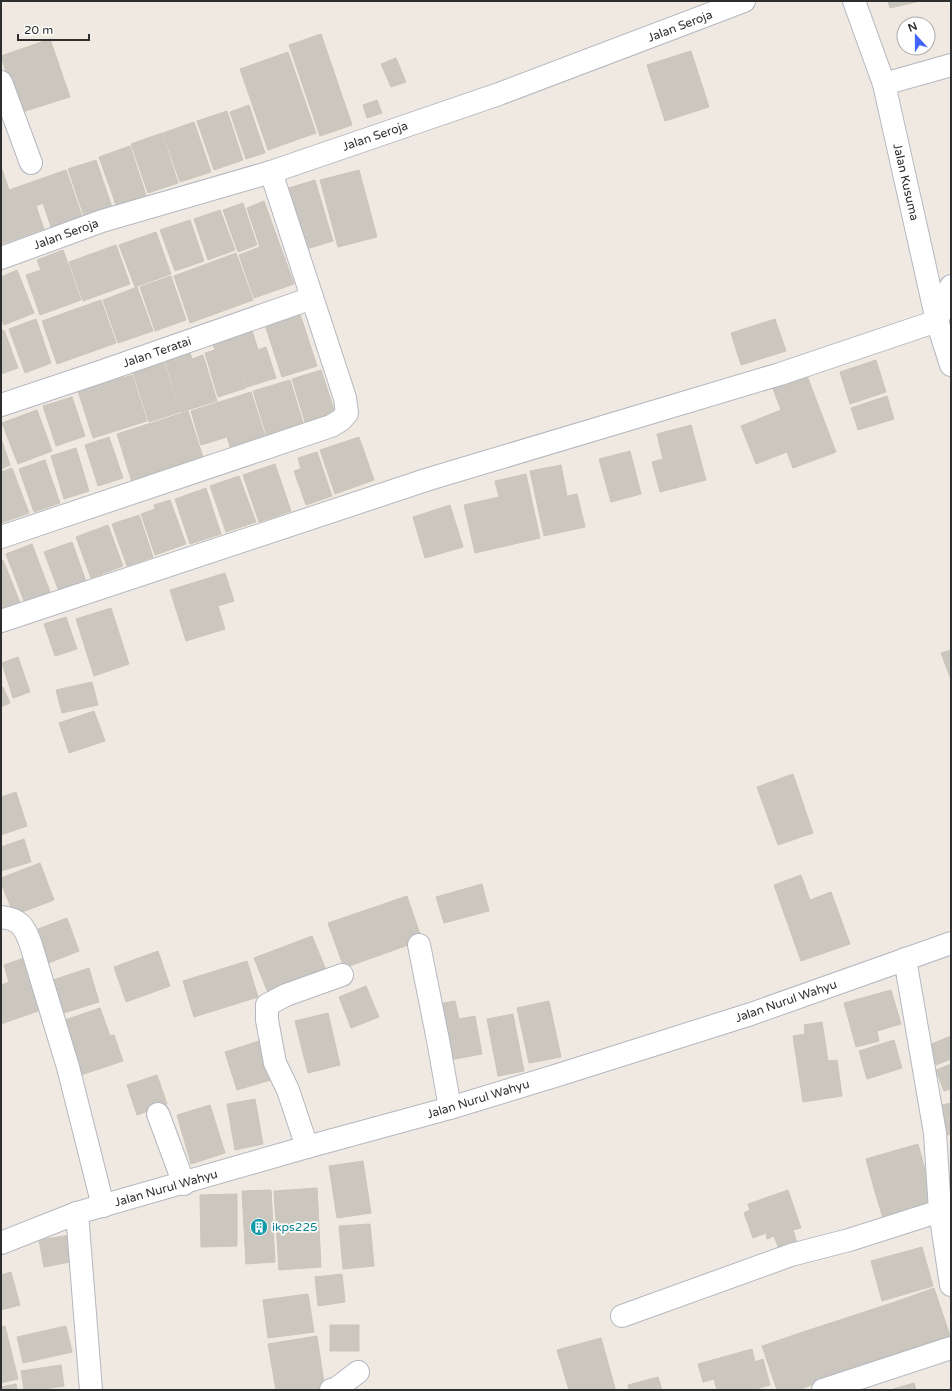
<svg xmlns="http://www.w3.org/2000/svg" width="952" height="1391" viewBox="0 0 952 1391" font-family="'Varela Round',sans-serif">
<rect width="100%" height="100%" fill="#efe9e1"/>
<g fill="#cbc7bf" stroke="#cbc5ba">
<polygon points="888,1 920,1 890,8"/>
<polygon points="321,34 352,125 320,136 289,45"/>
<polygon points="50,39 70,97 19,113 1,56"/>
<polygon points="691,51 709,107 665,121 647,65"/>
<polygon points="288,52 316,133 268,150 240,69"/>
<polygon points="396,58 406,82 391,87 381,64"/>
<polygon points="377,100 382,113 367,118 363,105"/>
<polygon points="249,105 265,153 246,159 230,112"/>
<polygon points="227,111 243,160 214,170 197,121"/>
<polygon points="194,122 211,172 180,182 163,133"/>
<polygon points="162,133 178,183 148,193 131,144"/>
<polygon points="130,146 146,195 116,205 99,157"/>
<polygon points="96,160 112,207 84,216 68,169"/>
<polygon points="1,166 9,190 66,170 82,216 51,227 43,203 36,206 44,229 1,244"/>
<polygon points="359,170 377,237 338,247 320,180"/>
<polygon points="315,180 333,241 300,251 282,190"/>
<polygon points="264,201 294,284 254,298 239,255 260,247 247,208"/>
<polygon points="243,203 257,245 238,252 223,210"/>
<polygon points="220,210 235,250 208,260 194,219"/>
<polygon points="190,220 204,261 175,271 160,230"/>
<polygon points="156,232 171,274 135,287 119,245"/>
<polygon points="116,245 130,284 83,301 69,262"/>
<polygon points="63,250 81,300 40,315 26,275 41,270 37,260"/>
<polygon points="236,253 253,300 190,323 174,276"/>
<polygon points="17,270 34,313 4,325 1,317 1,277"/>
<polygon points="171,276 186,320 155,331 140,287"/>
<polygon points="137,287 153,331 118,343 103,300"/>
<polygon points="101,300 116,343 57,364 42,321"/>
<polygon points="300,314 317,366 282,377 265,325"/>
<polygon points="36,319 51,363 25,373 9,329"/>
<polygon points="775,319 786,351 741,365 731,333"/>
<polygon points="251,327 258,350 266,347 276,378 247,387 230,334"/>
<polygon points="4,330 18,368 1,374 1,331"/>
<polygon points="230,335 246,388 218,397 205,353 215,350 212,341"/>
<polygon points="190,353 192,359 203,355 217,401 181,412 165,361"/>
<polygon points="876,360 886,392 850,404 840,372"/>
<polygon points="164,363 180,412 149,422 133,373"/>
<polygon points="321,370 336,416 306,425 292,379"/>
<polygon points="806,373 836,452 793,468 787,452 756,464 741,426 781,410 772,386"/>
<polygon points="132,375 147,421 93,438 78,391"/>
<polygon points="290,380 304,426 267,437 253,391"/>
<polygon points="251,392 267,442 232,453 227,437 201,445 191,411"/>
<polygon points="887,396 894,419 858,430 851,408"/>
<polygon points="72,397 85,436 56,446 43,406"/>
<polygon points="37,410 52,451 18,464 2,423"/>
<polygon points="188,411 204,460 167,472 152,423"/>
<polygon points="151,423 166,472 132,482 117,434"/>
<polygon points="691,425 706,480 660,492 652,462 663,459 657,434"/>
<polygon points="109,437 123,478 98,486 85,445"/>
<polygon points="359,437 374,480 335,494 320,450"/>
<polygon points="1,438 10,465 1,469"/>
<polygon points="76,448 89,491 64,499 51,456"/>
<polygon points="630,451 641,494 611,502 599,459"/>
<polygon points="317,452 332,496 306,505 294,471 301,469 298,458"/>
<polygon points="45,460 60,503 34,512 19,469"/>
<polygon points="275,464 291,511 259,522 243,475"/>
<polygon points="561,465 567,496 577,494 585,527 544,536 530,471"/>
<polygon points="12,468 29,513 1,523 1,472"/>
<polygon points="526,474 540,538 475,553 464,505 499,497 495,481"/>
<polygon points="239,476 256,522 226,532 210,486"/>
<polygon points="206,488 221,534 190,544 175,499"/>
<polygon points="170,500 186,544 155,555 141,514 155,509 154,505"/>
<polygon points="450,505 463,547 425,558 413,517"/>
<polygon points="139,515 153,557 127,566 112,524"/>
<polygon points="108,525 123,566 91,578 76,537"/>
<polygon points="72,542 88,587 61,597 44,552"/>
<polygon points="32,544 52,597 26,606 6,554"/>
<polygon points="3,560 21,605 1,613 1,561"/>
<polygon points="225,573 234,601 218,606 225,629 186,641 170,590"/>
<polygon points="111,608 129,664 94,676 76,619"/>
<polygon points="66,617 77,649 55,656 44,624"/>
<polygon points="951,650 951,677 950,677 941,653"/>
<polygon points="18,657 30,692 13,698 2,663"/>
<polygon points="92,682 98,705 62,713 56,690"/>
<polygon points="3,687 10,703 1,707 1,688"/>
<polygon points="94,711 105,741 69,753 59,723"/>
<polygon points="793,774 813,833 778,845 757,787"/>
<polygon points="16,792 27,826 1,835 1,797"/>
<polygon points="24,839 31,862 1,871 1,847"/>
<polygon points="40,863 54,900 14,915 1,883 1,878"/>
<polygon points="801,875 810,900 831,892 850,944 801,961 774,885"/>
<polygon points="482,884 489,911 444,923 436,897"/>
<polygon points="407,896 422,940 344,968 328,923"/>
<polygon points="67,918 79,951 46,964 33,931"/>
<polygon points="312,936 326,970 268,993 254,958"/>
<polygon points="158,951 170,986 126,1002 114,967"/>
<polygon points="24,958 41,1010 1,1024 1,985 9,982 4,965"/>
<polygon points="247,961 258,997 194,1017 183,981"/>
<polygon points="89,968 99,1002 60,1014 50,981"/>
<polygon points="366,986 379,1017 351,1028 339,997"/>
<polygon points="891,990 901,1024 877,1031 879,1041 856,1047 844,1003"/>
<polygon points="455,1001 459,1019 475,1016 482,1054 450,1060 439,1004"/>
<polygon points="549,1001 561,1057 529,1063 517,1008"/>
<polygon points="100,1008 110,1036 114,1035 123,1061 81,1075 62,1021"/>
<polygon points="328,1013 340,1065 308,1073 295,1021"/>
<polygon points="513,1014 524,1071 498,1076 487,1019"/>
<polygon points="822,1022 828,1061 837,1060 842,1096 803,1102 793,1036 805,1034 804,1025"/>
<polygon points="951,1036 951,1059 936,1065 929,1045"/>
<polygon points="262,1040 274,1079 237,1090 225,1052"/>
<polygon points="894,1040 902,1068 867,1079 859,1051"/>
<polygon points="951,1064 951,1089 944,1091 936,1070"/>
<polygon points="157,1075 167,1104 137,1115 127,1085"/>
<polygon points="255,1099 263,1144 235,1150 227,1104"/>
<polygon points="951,1103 951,1134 947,1135 942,1105"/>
<polygon points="210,1105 225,1153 191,1164 177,1115"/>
<polygon points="918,1144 927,1177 875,1192 866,1159"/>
<polygon points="363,1161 371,1213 337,1218 329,1166"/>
<polygon points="927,1177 935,1203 883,1218 875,1192"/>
<polygon points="317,1188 321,1267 279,1270 274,1191"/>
<polygon points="271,1190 275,1262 246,1264 242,1191"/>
<polygon points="788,1190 801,1228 793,1230 797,1243 779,1249 774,1236 767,1239 766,1233 753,1238 744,1213 750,1210 748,1204"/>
<polygon points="237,1194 237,1246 201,1247 200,1195"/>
<polygon points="370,1224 374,1266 343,1269 339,1226"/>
<polygon points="70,1235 75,1261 44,1267 39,1240"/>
<polygon points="922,1247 933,1286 882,1301 871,1261"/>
<polygon points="11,1272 20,1305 1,1310 1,1275"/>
<polygon points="342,1274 345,1302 318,1306 315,1277"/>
<polygon points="934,1288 951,1339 912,1352 895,1302"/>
<polygon points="308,1294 314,1332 268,1338 263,1300"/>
<polygon points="895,1302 912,1352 872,1365 855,1315"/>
<polygon points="855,1315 872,1365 817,1383 800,1333"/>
<rect x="330" y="1325" width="29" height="26"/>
<polygon points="5,1326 18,1379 1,1383 1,1327"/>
<polygon points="66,1326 72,1352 23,1363 17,1337"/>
<polygon points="800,1333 817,1383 798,1390 777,1390 762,1346"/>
<polygon points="317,1336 325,1390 276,1390 268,1344"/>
<polygon points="601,1338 615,1388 610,1390 569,1390 557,1350"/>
<polygon points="752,1349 755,1362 763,1359 770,1385 753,1390 717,1390 714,1379 703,1382 698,1364"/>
<polygon points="61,1365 64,1386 37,1390 24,1390 21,1371"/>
<polygon points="658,1377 662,1390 629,1390 628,1385"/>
<polygon points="914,1383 916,1390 890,1390"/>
<polygon points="16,1384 17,1390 1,1390 1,1387"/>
</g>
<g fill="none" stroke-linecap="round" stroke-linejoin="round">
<defs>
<g id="minor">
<polyline points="854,1 884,84 937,321 951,365"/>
<polyline points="1,82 31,163"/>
<polyline points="884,84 951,65"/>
<polyline points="1,258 102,221 271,172 426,119 499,94 744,1"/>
<polyline points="1,405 103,371 312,298"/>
<polyline points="1,537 331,426 341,420 347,413 345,398 271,172"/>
<polyline points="1,621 429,479 780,374 937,321 951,286"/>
<path d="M1,917C20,919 25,927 31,945L68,1067L103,1206"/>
<polyline points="419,945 438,1040 450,1108"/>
<polyline points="905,959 935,1133 940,1211 951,1285"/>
<polyline points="158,1114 184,1184"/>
<polyline points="307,1147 288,1090 275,1063 267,1020 267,1005 286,995 342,975"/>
<polyline points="77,1213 91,1390"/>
<polyline points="1,1243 77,1213 307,1147 450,1108 555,1076 751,1014 951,943"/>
<polyline points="622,1316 791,1255 849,1240 940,1211"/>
<polyline points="331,1390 337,1388 358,1372"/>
<polyline points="823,1390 951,1348"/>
</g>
</defs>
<use href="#minor" stroke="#b4b7c1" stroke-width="24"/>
<use href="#minor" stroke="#fff" stroke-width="22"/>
</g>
<defs>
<symbol id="building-disc" viewBox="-11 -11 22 22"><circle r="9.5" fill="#0f9aa8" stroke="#fff"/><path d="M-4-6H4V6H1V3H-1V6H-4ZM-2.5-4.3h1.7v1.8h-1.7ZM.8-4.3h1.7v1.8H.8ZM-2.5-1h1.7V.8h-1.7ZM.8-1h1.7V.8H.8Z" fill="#fff"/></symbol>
</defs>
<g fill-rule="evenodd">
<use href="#building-disc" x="249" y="1217" width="20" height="20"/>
</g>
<g text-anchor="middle" stroke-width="3.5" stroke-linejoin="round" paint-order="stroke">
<g font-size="12" fill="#2e2e2e" stroke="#fff">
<text transform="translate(680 26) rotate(-21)" y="4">Jalan Seroja</text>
<text transform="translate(375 136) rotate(-19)" y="4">Jalan Seroja</text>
<text transform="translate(906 182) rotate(77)" y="4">Jalan Kusuma</text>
<text transform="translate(66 234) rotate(-20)" y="4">Jalan Seroja</text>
<text transform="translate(157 352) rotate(-19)" y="4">Jalan Teratai</text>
<text transform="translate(786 1001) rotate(-19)" y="4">Jalan Nurul Wahyu</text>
<text transform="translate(478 1099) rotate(-17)" y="4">Jalan Nurul Wahyu</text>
<text transform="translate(166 1188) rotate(-16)" y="4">Jalan Nurul Wahyu</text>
</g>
<g font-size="12" fill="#0d838f" stroke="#fff" text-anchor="start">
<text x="272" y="1231">ikps225</text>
</g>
</g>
<rect width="952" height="1391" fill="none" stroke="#2e2e2e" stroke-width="4"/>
<g transform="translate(916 36) rotate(339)"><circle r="19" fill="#ffffff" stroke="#ababab"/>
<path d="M0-3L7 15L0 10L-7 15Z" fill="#4264fb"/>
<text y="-6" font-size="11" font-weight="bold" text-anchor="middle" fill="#2e2e2e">N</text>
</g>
<path d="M18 34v6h71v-6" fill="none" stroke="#2e2e2e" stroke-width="2"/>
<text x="24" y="34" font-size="12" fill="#2e2e2e" stroke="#ffffff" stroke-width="3" paint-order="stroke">20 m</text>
</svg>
